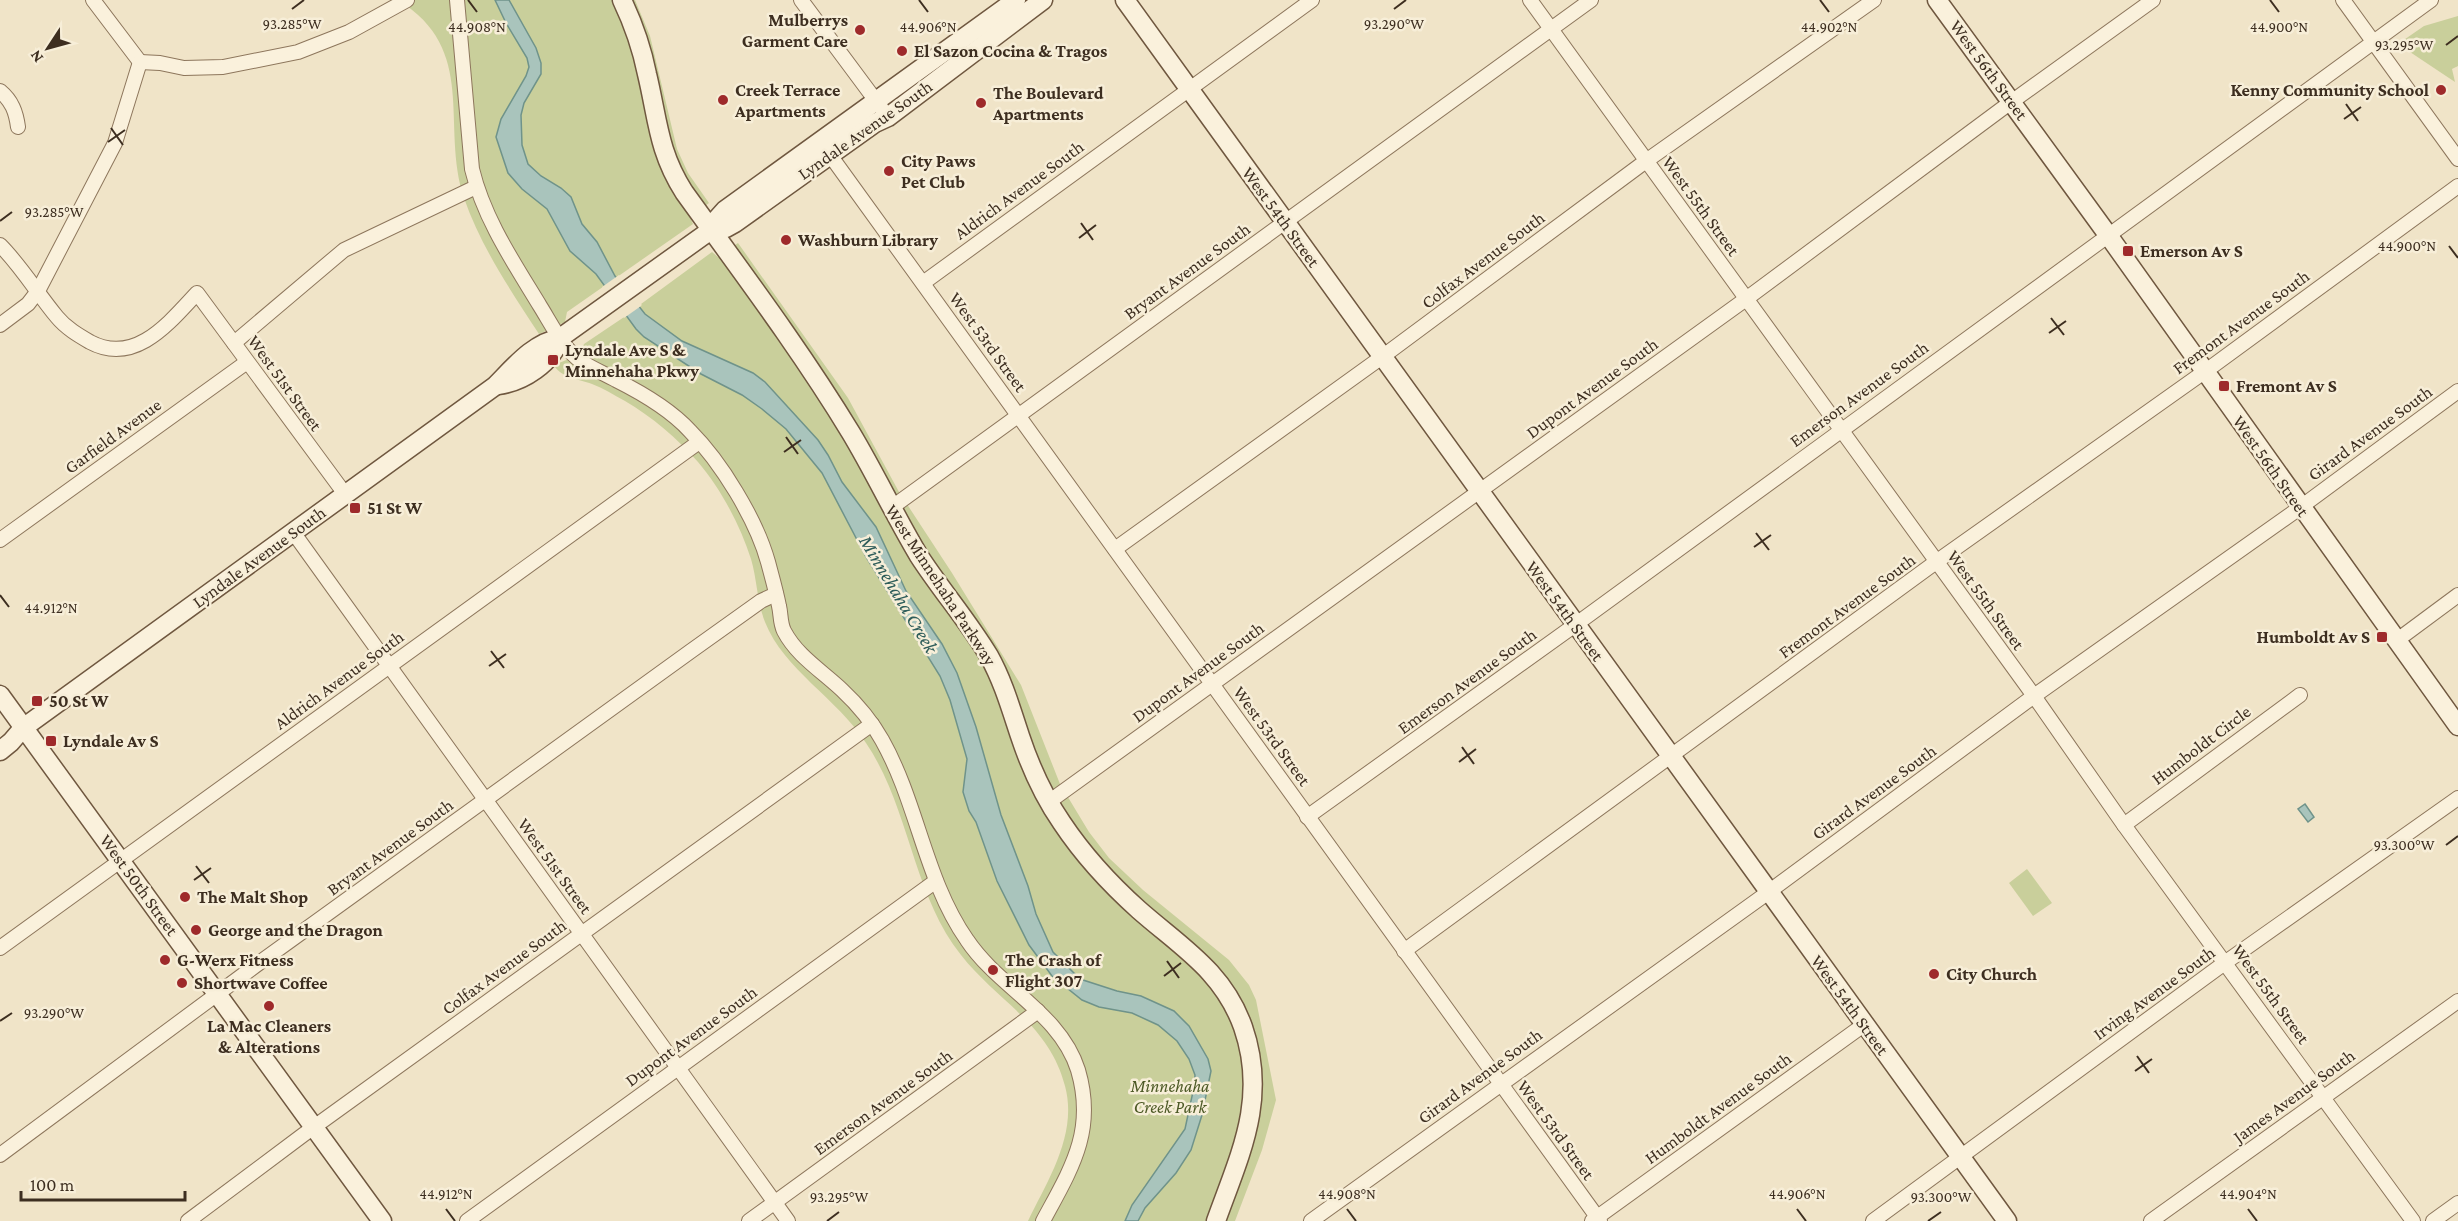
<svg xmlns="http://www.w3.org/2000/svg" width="2458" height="1221" viewBox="0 0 2458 1221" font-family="'Crimson Pro',serif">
<rect width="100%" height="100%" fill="#f0e4c8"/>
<g fill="#c9cf9b">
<path d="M398,0H635L650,36L677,149L688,173L709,203L690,217L693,224L567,312L565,322L539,334C511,291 481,247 464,198C440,125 479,50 398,0Z"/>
<polygon points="2458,16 2458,66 2452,69 2455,82 2398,44 2424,26"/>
<path d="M738,243L848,398L899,492L952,573L1021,685L1060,784L1089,832L1109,858L1143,890L1229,960L1249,985L1256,1000L1276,1100L1262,1150L1235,1221H1028C1048,1180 1078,1134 1065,1086C1049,1024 998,1002 961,955C912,893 910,808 866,743C837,698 784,670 765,622C757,602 757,579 751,559C740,525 721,489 698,462C678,439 651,416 625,401C614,395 603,388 592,384C578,379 563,378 554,366C566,358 578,360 584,344L642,305L641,304L712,252L718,257Z"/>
<polygon points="2027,869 2052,903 2033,916 2009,883"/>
</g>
<g fill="#a9c4bc" stroke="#6f938a" stroke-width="1.5">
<polygon points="495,0 509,0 536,48 541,63 541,74 524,103 521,115 522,145 528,164 541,176 561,188 571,197 582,224 597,242 615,276 645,314 682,341 753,373 765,382 818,440 828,455 842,482 876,527 906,591 942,644 957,673 976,727 1001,815 1028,886 1036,914 1053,952 1080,979 1117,991 1141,996 1174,1011 1189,1026 1208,1059 1211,1071 1202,1115 1191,1150 1176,1173 1145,1208 1138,1221 1125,1221 1132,1205 1185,1129 1194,1087 1195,1075 1189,1059 1177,1041 1158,1025 1132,1013 1099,1007 1082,1000 1052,976 1029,945 997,881 976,822 969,811 963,792 967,759 950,700 940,676 866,557 822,473 786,429 762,409 742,395 701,374 644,337 636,329 596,274 570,251 547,209 522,189 508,173 496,137 501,119 526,76 529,67 527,58 506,23"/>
<polygon points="2305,804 2314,817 2308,822 2298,809"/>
</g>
<polygon fill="#f0e4c8" points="619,275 641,306 624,318 602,287"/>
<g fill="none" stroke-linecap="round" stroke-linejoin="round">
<defs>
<g id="street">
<polyline points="93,0 140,62"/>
<path d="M457,0L472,169C484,219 514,263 540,306C552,325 563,349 582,362C593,369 605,374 616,380C642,393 670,409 690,431C721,462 756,519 768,562C772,577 776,591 779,606C781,614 780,623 784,631C797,656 822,671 842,690C857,704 872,722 882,740C918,804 925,880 967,940C999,988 1060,1013 1078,1070C1096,1131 1071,1169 1043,1221"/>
<polyline points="801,0 882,109"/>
<polyline points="1530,0 2034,696 2124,825 2413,1221"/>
<polyline points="2343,0 2458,159"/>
<polyline points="140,62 160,63 184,68 223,67 298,52 349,32 407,0"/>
<path d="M0,91C12,101 16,112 18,127"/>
<polyline points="830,155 1600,1221"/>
<path d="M0,245C22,267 37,293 57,317C66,328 78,335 90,342C135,366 169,323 197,293L345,494"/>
<polyline points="923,283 1312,0"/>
<polyline points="0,325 28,304 38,291 115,143 140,62"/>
<polyline points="234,343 344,250 476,187"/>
<polyline points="891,508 1591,0"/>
<polyline points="293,532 788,1221"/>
<polyline points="0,540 247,362"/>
<polyline points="1115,549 1382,357 1646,161 1874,0"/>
<polyline points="2396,641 2458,595"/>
<polyline points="1050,801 1746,299 2003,108 2153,0"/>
<polyline points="1307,817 1575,625 2431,0"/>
<polyline points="2124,825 2300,695"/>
<polyline points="0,948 699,442"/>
<polyline points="1404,951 1936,562 2214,365 2458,186"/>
<polyline points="0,1155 255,966 691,651 761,601 776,594"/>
<polyline points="188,1221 303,1135 872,724"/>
<polyline points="467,1221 936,881"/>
<polyline points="749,1221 1038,1011"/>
<polyline points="1311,1221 1759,899 2034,696 2294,512 2458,391"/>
<polyline points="1592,1221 1865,1024"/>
<polyline points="1873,1221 2226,962 2458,798"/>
<polyline points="2151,1221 2458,1001"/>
<polyline points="2433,1221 2458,1203"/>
</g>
<g id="secondary">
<path d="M622,0C633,23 642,49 647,74C658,120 658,151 684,192C741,271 800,349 851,433C875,473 895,516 919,556C941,590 968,621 989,656C1003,681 1011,709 1020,736C1030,766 1044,797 1062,823C1084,856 1110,884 1139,910C1181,947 1223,971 1243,1027C1268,1099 1240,1154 1216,1221"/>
<polyline points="1125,0 2007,1221"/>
<path d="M1937,0C1994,79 2051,157 2108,235L2458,726"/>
<polyline points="711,230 716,220 725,210 1016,0"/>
<path d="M498,385C523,382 552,363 560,338"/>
<polyline points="0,695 382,1221"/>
<path d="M0,751L11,742L23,728L495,386C514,367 533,343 560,338L711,230L726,228L735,223L875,123L888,117L1043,0"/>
</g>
</defs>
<use href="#street" stroke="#8d765c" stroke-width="16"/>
<use href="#secondary" stroke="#6f573f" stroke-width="21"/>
<use href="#street" stroke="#faf1dc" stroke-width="14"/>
<use href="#secondary" stroke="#faf1dc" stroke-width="18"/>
</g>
<path fill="none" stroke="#3d2e20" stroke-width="2" d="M468,0L477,12M919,0L928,12M1820,0L1829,12M2270,0L2279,12M292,9L304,0M1394,9L1406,0M2446,45L2458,36M2346,104L2358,121M2344,119L2361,107M111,128L123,145M108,142L125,130M0,221L12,212M1081,223L1093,240M1079,238L1096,225M2449,246L2458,258M2051,318L2064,335M2049,333L2066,321M786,437L798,454M784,452L801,440M1756,533L1769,550M1754,547L1771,535M0,595L9,607M491,651L504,668M489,666L506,654M1462,747L1474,764M1459,762L1476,749M2446,845L2458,836M196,866L209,883M194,880L211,868M1167,961L1179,978M1164,976L1181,963M0,1021L12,1013M2137,1056L2149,1073M2135,1071L2152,1059M446,1209L455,1221M1347,1209L1356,1221M1797,1209L1806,1221M2248,1209L2257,1221M827,1221L839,1212M1928,1221L1941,1212"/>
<g fill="#9e2a2b" stroke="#f7eed8" stroke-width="2">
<circle cx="860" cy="30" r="6"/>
<circle cx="902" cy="51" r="6"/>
<circle cx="2441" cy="90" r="6"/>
<circle cx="723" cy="100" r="6"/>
<circle cx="981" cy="103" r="6"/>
<circle cx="889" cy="171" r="6"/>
<circle cx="786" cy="240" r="6"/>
<rect x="2122" y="245" width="12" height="12" rx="3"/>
<rect x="547" y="354" width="12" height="12" rx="3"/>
<rect x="2218" y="380" width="12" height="12" rx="3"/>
<rect x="349" y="502" width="12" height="12" rx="3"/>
<rect x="2376" y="631" width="12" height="12" rx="3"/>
<rect x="31" y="695" width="12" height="12" rx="3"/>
<rect x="45" y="735" width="12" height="12" rx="3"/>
<circle cx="185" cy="897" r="6"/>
<circle cx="196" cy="930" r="6"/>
<circle cx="165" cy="960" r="6"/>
<circle cx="993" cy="970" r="6"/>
<circle cx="1934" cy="974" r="6"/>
<circle cx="182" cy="983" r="6"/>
<circle cx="269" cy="1006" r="6"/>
</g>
<g text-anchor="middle" stroke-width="5" stroke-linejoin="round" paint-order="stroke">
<g font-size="18" font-weight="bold" fill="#3d2e20" stroke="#f7eed8" text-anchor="start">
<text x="848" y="26" text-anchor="end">Mulberrys<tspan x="848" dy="21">Garment Care</tspan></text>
<text x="914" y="57">El Sazon Cocina &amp; Tragos</text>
<text x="735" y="96">Creek Terrace<tspan x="735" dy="21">Apartments</tspan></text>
<text x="2429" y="96" text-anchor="end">Kenny Community School</text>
<text x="993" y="99">The Boulevard<tspan x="993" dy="21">Apartments</tspan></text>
<text x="901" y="167">City Paws<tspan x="901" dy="21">Pet Club</tspan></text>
<text x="798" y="246">Washburn Library</text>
<text x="2140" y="257">Emerson Av S</text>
<text x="565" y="356">Lyndale Ave S &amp;<tspan x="565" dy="21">Minnehaha Pkwy</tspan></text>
<text x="2236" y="392">Fremont Av S</text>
<text x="367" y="514">51 St W</text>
<text x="2370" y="643" text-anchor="end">Humboldt Av S</text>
<text x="49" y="707">50 St W</text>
<text x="63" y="747">Lyndale Av S</text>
<text x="197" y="903">The Malt Shop</text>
<text x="208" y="936">George and the Dragon</text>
<text x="177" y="966">G-Werx Fitness</text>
<text x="1005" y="966">The Crash of<tspan x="1005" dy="21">Flight 307</tspan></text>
<text x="1946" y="980">City Church</text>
<text x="194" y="989">Shortwave Coffee</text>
<text x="269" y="1032" text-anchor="middle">La Mac Cleaners<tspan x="269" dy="21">&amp; Alterations</tspan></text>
</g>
<g font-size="18" fill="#3d2e20" stroke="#f7eed8">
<text transform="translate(1989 70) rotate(54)" y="6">West 56th Street</text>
<text transform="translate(865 130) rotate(-35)" y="6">Lyndale Avenue South</text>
<text transform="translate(1019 190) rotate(-36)" y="6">Aldrich Avenue South</text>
<text transform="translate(1701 206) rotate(54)" y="6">West 55th Street</text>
<text transform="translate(1281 217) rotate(54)" y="6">West 54th Street</text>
<text transform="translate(1483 260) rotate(-37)" y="6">Colfax Avenue South</text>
<text transform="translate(1187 271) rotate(-36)" y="6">Bryant Avenue South</text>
<text transform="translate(2241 322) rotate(-36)" y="6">Fremont Avenue South</text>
<text transform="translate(988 342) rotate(54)" y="6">West 53rd Street</text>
<text transform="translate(285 383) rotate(54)" y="6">West 51st Street</text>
<text transform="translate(1592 388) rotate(-36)" y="6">Dupont Avenue South</text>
<text transform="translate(1859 394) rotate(-36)" y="6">Emerson Avenue South</text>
<text transform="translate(2370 433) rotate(-36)" y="6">Girard Avenue South</text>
<text transform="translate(113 436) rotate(-36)" y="6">Garfield Avenue</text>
<text transform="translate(2271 466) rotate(55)" y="6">West 56th Street</text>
<text transform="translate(259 557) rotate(-36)" y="6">Lyndale Avenue South</text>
<text transform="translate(941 585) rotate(57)" y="6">West Minnehaha Parkway</text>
<text transform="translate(1986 600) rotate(54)" y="6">West 55th Street</text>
<text transform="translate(1847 606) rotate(-36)" y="6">Fremont Avenue South</text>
<text transform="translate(1565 611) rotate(54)" y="6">West 54th Street</text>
<text transform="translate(1198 672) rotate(-36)" y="6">Dupont Avenue South</text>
<text transform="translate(339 680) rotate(-36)" y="6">Aldrich Avenue South</text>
<text transform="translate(1467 681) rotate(-36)" y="6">Emerson Avenue South</text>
<text transform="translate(1272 736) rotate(54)" y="6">West 53rd Street</text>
<text transform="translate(2201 745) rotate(-37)" y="6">Humboldt Circle</text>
<text transform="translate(1874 792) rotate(-36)" y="6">Girard Avenue South</text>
<text transform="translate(390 847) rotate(-36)" y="6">Bryant Avenue South</text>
<text transform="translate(555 866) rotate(54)" y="6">West 51st Street</text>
<text transform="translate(139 885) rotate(54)" y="6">West 50th Street</text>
<text transform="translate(504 967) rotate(-36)" y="6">Colfax Avenue South</text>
<text transform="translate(2154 993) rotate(-36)" y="6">Irving Avenue South</text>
<text transform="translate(2271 994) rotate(54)" y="6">West 55th Street</text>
<text transform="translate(1850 1005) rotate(54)" y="6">West 54th Street</text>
<text transform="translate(691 1036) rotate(-36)" y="6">Dupont Avenue South</text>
<text transform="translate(1480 1076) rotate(-36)" y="6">Girard Avenue South</text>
<text transform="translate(2294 1096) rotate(-36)" y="6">James Avenue South</text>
<text transform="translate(883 1102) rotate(-36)" y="6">Emerson Avenue South</text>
<text transform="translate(1718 1108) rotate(-36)" y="6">Humboldt Avenue South</text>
<text transform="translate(1556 1130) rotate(54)" y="6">West 53rd Street</text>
</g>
<g font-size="18" font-style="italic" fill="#4d5a26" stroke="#f7eed8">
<text x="1170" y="1092">Minnehaha<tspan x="1170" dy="21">Creek Park</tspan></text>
</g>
<g font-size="20" font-style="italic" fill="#2f5d5a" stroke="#f7eed8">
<text transform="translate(899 594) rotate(59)" y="7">Minnehaha Creek</text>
</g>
</g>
<g font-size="15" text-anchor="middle" fill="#3d2e20" stroke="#f7eed8" stroke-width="5" stroke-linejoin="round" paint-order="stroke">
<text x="1394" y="29">93.290°W</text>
<text x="292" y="29">93.285°W</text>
<text x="477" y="32">44.908°N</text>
<text x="928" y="32">44.906°N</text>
<text x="1829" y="32">44.902°N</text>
<text x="2279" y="32">44.900°N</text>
<text x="2404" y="50">93.295°W</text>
<text x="54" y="217">93.285°W</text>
<text x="2407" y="251">44.900°N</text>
<text x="51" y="613">44.912°N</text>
<text x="2404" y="850">93.300°W</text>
<text x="54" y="1018">93.290°W</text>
<text x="446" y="1199">44.912°N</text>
<text x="1347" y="1199">44.908°N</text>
<text x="1797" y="1199">44.906°N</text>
<text x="2248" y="1199">44.904°N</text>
<text x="839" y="1202">93.295°W</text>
<text x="1941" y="1202">93.300°W</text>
</g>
<g transform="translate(48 48) rotate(234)" stroke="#f7eed8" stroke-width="4.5" paint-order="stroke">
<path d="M0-4.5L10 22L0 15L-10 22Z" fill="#3d2e20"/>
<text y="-9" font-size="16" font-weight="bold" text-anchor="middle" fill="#3d2e20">N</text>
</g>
<path d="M21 1191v9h164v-9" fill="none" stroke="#3d2e20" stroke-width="3"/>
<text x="30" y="1191" font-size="18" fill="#3d2e20" stroke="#f7eed8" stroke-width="4.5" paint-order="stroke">100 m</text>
</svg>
